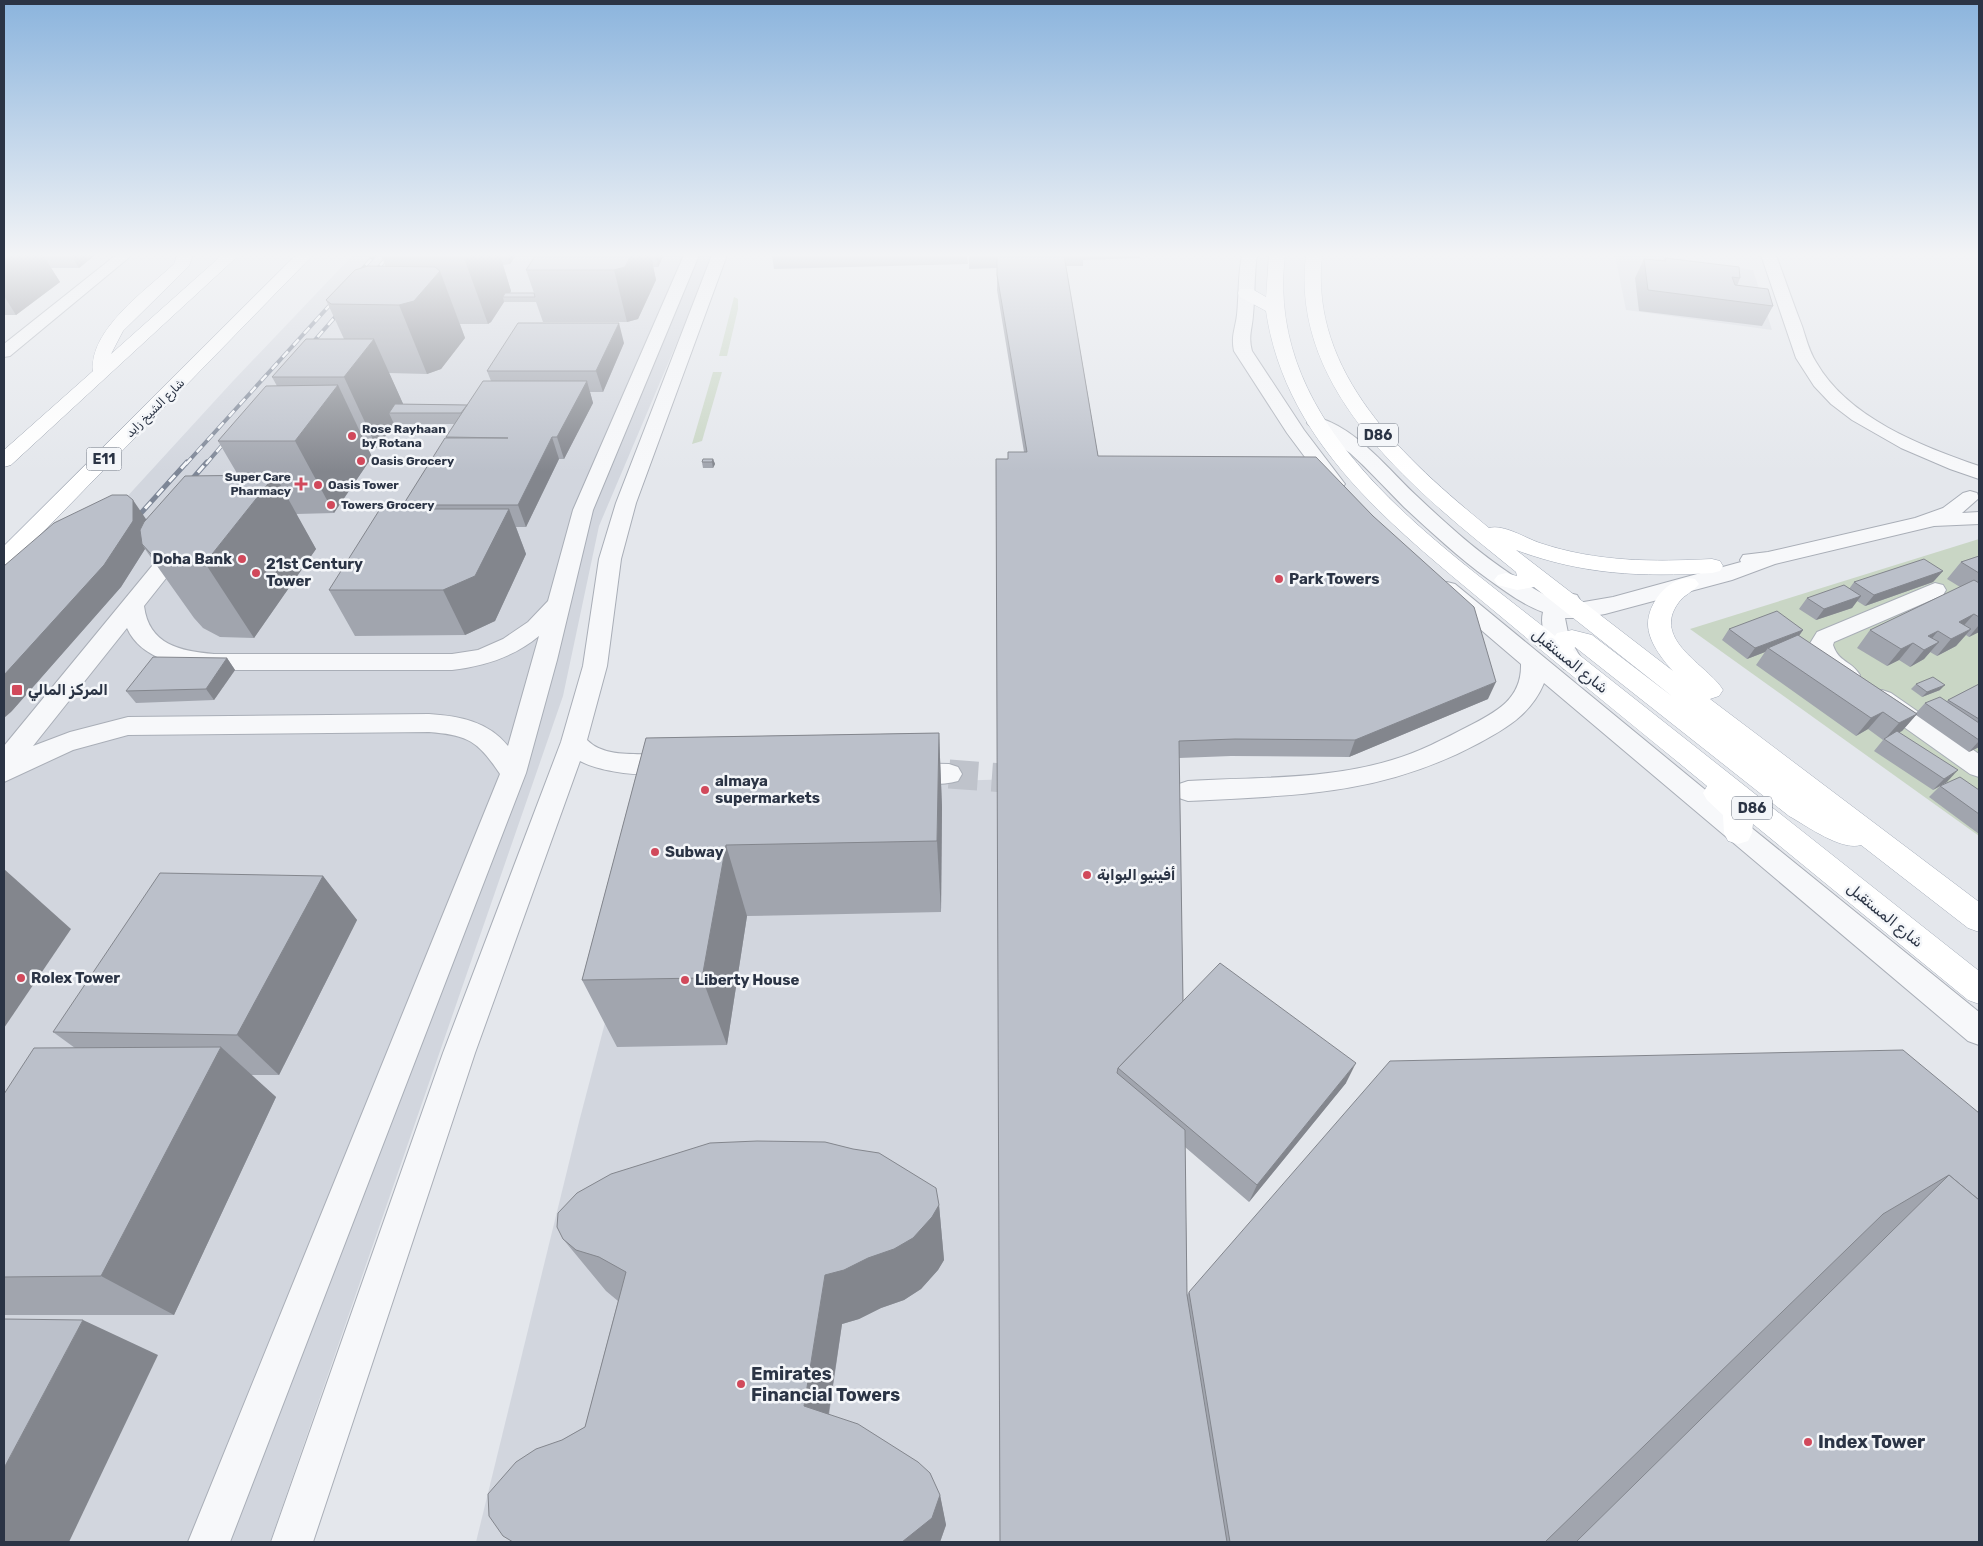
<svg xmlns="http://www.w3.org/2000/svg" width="1983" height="1546" viewBox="0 0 1983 1546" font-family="Rubik,Cairo,sans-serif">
<rect width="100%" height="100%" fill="#e4e7ec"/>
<g fill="#d2d6de">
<polygon points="353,255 714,255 599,526 563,696 270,1542 4,1542 4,631 233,381"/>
<polygon points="1615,255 1649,255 1753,270 1772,330 1626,310"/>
<polygon points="1014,779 1052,1542 476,1542 579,1122 666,790"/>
</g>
<g fill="#c9d6c5">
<polygon points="734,297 738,299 738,309 727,356 719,356"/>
<polygon points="713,372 722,372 702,441 692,444"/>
<polygon points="1979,539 1979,836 1690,629"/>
</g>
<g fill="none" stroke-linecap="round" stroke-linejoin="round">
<polyline stroke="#bfc3cb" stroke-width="29" stroke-dasharray="29 14" stroke-linecap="butt" points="949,774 1032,780"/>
<defs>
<g id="minor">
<polygon points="116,255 132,255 10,356 4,357 4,344"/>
<path d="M684,255H699L593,510L557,660L526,773L230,1542H188L500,774C478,741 468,735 429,732L128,735L73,750L4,782V746L175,538L183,537L191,538L194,543L144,606C149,645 180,651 214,654H452L478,650L503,639L528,622L548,601L573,510ZM127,628C141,660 183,667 214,670H452C484,666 514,657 539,636L508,746C488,721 459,716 429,714L128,717L70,732L33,746Z"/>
<path d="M712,255H727L636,503L621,559L607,666L587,740C609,763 657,749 685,757L689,764L685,771C659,779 604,774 580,761L475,1053L313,1542H271L443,1053L561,742L583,666L599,559L616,503Z"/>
<path d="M1242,255H1257C1254,275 1255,295 1253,315C1252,330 1248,336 1252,351L1304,430L1345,484L1342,488L1335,490L1328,488L1287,433L1234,351C1231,336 1235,330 1237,315C1239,295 1238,275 1242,255Z"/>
<path d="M1761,255H1776C1785,279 1793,303 1802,326C1806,338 1809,351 1816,362C1848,418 1921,446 1979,466V479L1950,469L1901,448L1852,420L1831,404L1814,386L1796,358Z"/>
<path d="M1316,417C1358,428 1389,471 1420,499C1460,537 1503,574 1553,599L1569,593L1577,595L1580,600L1578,603L1613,597L1741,562L1740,560L1743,555L1768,552L1915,518L1943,508L1963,493L1970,491L1977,493L1979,498L1962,513L1979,512V524L1934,526L1775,564L1732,580L1605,614L1582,618H1565L1569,638L1584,663L1580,669L1572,671L1564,669C1553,651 1538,633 1543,612C1523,605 1505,591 1488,579C1458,557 1431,532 1404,507C1386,489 1369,470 1350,453C1340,445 1312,430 1307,423L1309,419Z"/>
<path d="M1447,582L1455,584L1748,825L1979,1012V1045L1968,1041L1544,683C1531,714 1507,728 1479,743C1380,796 1296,795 1188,801L1179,798L1175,791L1179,784L1188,781C1255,777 1327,780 1392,760C1419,752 1444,739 1469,726C1496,712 1522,699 1521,664L1439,594L1436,589L1439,584Z"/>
<path d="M1935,583L1943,585L1946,590L1943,595L1834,642L1833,645C1839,663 1851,660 1860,675L1857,681C1843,685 1826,676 1817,664C1813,659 1811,651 1809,645L1817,632Z"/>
<polygon points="1882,690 1891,693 1979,754 1979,777 1970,774 1873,705 1870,699 1873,693"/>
<path d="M905,763L949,764L958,767L962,774L958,781C940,786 914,785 896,780L892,773L896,766Z"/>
</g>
<path id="major" d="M1269,255H1285C1264,430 1436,540 1555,636L1557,633L1572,630L1592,635L1673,697L1534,587L1517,590L1498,585L1494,580L1498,575L1506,573L1517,576L1516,572C1420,494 1289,394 1306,255H1322C1309,374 1405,459 1489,528C1504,524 1525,538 1540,543C1597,562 1653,562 1712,559L1720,561L1723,566L1720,571L1712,573C1641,577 1584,575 1516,550L1673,671C1662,659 1648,641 1648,624C1648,601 1672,573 1695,579L1699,584C1693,592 1684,595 1679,602C1650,640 1708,665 1723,690L1719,696L1710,699L1979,902V932L1968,928L1861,845C1841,851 1807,826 1789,816L1575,647L1573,650L1979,971V1004L1968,1000L1753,824L1752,833L1748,841L1738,844L1728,841L1724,833L1723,815L1707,800L1703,793L1707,786C1638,729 1568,673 1499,615C1400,532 1286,448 1266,311L1240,297L1238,293L1240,289H1252L1266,297Z"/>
<g id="highway">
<path d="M177,255H193L189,266L123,331L111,354L222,255H239L11,465L4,467V450L93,371C89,330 146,290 174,264Z"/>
<polygon points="296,255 313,255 12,564 4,566 4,546"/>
</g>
</defs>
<use href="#minor" stroke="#a9aeb7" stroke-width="2"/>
<use href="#major" stroke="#a3abb8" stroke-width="1"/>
<use href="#highway" stroke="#8b94a3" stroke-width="1"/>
<use href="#minor" fill="#f7f8fa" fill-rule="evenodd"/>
<use href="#major" fill="#fff" fill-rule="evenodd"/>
<use href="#highway" fill="#fff" fill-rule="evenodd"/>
<defs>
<g id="rail-far1">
<polyline points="355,277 375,255"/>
<polyline points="370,278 389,255"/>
<polyline points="307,349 343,308"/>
<polyline points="186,464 338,296"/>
<polyline points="206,464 231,435"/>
</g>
<g id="rail">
<polyline points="186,486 207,462"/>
<polyline points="133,522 187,462"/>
</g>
</defs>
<use href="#rail-far1" stroke="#7d8696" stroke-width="4"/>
<use href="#rail" stroke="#7d8696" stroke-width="5"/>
<use href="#rail-far1" stroke="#f4f6f9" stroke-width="2.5" stroke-dasharray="8" stroke-linecap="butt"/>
<use href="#rail" stroke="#f4f6f9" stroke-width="3" stroke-dasharray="9" stroke-linecap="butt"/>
</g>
<g fill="#a1a5ae">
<polygon points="4,255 95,255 79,268 51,268 60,282 16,315 4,315"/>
<polygon points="385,255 516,255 510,264 503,265 511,291 510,293 534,293 526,270 536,255 664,255 658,267 653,267 656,280 638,319 627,322 543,322 536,302 504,302 491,322 488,324 460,324 465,338 441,369 427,374 389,373 403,404 467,405 491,381 487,371 624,343 603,392 590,392 593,403 564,459 559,459 526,527 516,527 526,554 495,621 465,635 355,636 329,590 405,509 403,505 446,438 446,437 454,424 394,424 377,448 368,448 372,457 334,513 296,514 316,549 254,638 220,637 203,628 194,618 145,549 121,587 11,712 146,519 238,475 218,441 277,386 272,377 344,339 326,300 386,267 382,258"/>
<polygon points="772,255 967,255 968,264 774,269"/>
<polygon points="969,255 1140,255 1140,258 1083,260 1083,266 1066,266 1098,456 1488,699 1349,757 1231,756 1179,758 1183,1001 1346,1083 1249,1202 1185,1147 1187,1295 1189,1292 1979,1113 1979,1542 1000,1542 1008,459 1024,452 997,290 997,268 969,269"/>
<polygon points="1665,258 1740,278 1737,286 1773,306 1762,326 1639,311 1635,278 1644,259 1664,261"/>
<polygon points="713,459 715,464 713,468 703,468 702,462"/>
<polygon points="1979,556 1979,632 1969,637 1966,635 1956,646 1937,656 1930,652 1924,659 1910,667 1899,660 1887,666 1857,648 1870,630 1960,587 1947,579 1961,562"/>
<polygon points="1943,571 1933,582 1865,606 1857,601 1852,608 1816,620 1799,609 1807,598 1849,589 1854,582"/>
<polygon points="1729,629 1803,630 1799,636 1916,713 1925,703 1947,701 1948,700 1979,684 1979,747 1969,752 1916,715 1902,731 1899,732 1947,782 1933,790 1874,751 1883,740 1868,729 1856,736 1756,665 1765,652 1747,659 1722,640"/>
<polygon points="227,658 235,670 214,700 136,703 126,691"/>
<polygon points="1916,684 1940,690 1922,697 1911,689"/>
<polygon points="939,733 942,807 941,912 747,916 727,1045 617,1047 582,980 646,738"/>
<polygon points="1940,786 1979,790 1979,834 1929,797"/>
<polygon points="323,876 357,920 279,1075 251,1075 276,1097 174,1315 4,1315 4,1094 75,1048 53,1032"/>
<polygon points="939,1205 944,1260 938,1270 921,1289 904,1300 881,1308 859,1319 842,1324 829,1415 940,1495 946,1525 940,1542 513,1542 562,1440 585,1427 618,1301 606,1291 563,1239"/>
</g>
<g fill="#83868d">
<polygon points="4,255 43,255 60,282 16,315 4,296"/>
<polygon points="71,255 95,255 79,268"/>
<polygon points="469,255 500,255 511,291 508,297 503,297 504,302 491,322 488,324 464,258"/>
<polygon points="507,255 516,255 510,264"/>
<polygon points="631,255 651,255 656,280 638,319 627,322 614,270"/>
<polygon points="656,255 664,255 658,267"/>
<polygon points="440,271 465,338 441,369 427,374 399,305"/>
<polygon points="619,323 624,343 603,392 596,371"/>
<polygon points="374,339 405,408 389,413 394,424 377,448 344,377"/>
<polygon points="587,381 593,403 564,459 557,437"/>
<polygon points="338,385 372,457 334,513 295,441"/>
<polygon points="552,437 559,459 526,527 518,505"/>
<polygon points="713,459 715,464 713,468 712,462"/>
<polygon points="275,475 316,549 254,638 205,563"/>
<polygon points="133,500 148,522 142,544 145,549 121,587 11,712 4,718 4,675"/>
<polygon points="509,509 526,554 495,621 465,635 443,590"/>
<polygon points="1943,571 1933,582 1865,606 1874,595"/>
<polygon points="1861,596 1852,608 1816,620 1824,609"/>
<polygon points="1974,614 1959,631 1959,622"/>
<polygon points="1979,625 1979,632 1969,637"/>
<polygon points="1971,629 1956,646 1937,656 1951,639"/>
<polygon points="1803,630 1795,641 1768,648 1765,652 1747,659 1755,648"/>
<polygon points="1938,631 1924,648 1928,636"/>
<polygon points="1939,642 1924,659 1910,667 1924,650"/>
<polygon points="1913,643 1899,660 1887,666 1901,649"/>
<polygon points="227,658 235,670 214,700 206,689"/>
<polygon points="1496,682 1488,699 1349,757 1355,740"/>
<polygon points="1945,685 1940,690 1922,697 1927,692"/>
<polygon points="1883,712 1868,729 1856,736 1871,718"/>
<polygon points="1917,714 1902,731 1884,740 1899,723"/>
<polygon points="939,733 942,807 941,912 937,841"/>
<polygon points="1979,741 1979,747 1969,752"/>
<polygon points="1958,770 1947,782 1933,790 1944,779"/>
<polygon points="726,845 747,916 727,1045 702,978"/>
<polygon points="4,869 71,929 4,1028"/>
<polygon points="323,876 357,920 279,1075 237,1035"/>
<polygon points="221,1047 276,1097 174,1315 101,1276"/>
<polygon points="1356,1063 1346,1083 1249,1202 1257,1185"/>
<polygon points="939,1205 944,1260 938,1270 921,1289 904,1300 881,1308 859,1319 842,1324 824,1444 804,1406 825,1275 868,1258"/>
<polygon points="83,1320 158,1355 69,1542 4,1542 4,1468"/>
<polygon points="940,1495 946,1525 940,1542 902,1542"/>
</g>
<g fill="#bbc0ca" stroke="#83868d">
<polygon points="385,255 469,255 464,258 382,258"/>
<polygon points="536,255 631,255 625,267 614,270 526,270"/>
<polygon points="997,255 1064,255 1098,456 1316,457 1373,516 1474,607 1496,682 1355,740 1235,739 1179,741 1183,1001 1118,1068 1117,1073 1185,1130 1187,1295 1227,1542 1000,1542 996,459 1008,459 1008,452 1027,452 997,275"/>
<polygon points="1665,258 1739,267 1740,278 1732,277 1735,285 1768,289 1773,306 1648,290 1644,259 1666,261"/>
<polygon points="368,266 435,267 440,271 414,301 399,305 331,304 326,300 355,270"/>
<polygon points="505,293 534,293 535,297 503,297"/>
<polygon points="518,323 619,323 596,371 487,371"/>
<polygon points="306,339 374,339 344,377 272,377"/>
<polygon points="483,381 587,381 557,437 552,437 518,505 403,505 445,438 508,438 446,437"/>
<polygon points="338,385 295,441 218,441 266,386"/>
<polygon points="395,404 467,405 461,413 389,413"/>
<polygon points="703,459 713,459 712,462 702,462"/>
<polygon points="275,475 205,563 169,562 151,554 142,544 140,530 144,522 185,476"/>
<polygon points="112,495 127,495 133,500 133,521 104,565 4,675 4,566 54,523"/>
<polygon points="380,509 509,509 475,576 443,590 329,590"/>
<polygon points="1979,556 1979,573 1961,562"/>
<polygon points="1924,559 1943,571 1874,595 1854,582"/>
<polygon points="1974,580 1979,583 1979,617 1974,614 1959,622 1971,629 1951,639 1938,631 1928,636 1939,642 1924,650 1913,643 1901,649 1870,630"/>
<polygon points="1844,585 1861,596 1824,609 1807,598"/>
<polygon points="1777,611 1803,630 1755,648 1729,629"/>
<polygon points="1798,635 1917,714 1899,723 1883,712 1871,718 1768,648"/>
<polygon points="153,657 227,658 206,689 126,691"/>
<polygon points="1933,677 1945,685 1927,692 1916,684"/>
<polygon points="1979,684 1979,719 1948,700"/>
<polygon points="1940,697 1979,723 1979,740 1925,703"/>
<polygon points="1897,731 1958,770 1944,779 1884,739"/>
<polygon points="939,733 937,841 726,845 702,978 582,980 646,738"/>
<polygon points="1960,777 1979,790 1979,814 1940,786"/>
<polygon points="160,873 323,876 237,1035 53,1032"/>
<polygon points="1220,963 1356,1063 1257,1185 1118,1068"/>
<polygon points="221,1047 101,1276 4,1277 4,1094 34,1048"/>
<polygon points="1903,1050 1979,1113 1979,1200 1949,1175 1883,1214 1545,1542 1230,1542 1189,1292 1390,1061"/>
<polygon points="757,1141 825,1142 853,1149 879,1153 936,1188 939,1205 932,1217 913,1238 894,1249 868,1258 844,1270 825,1275 804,1406 858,1424 918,1462 930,1473 940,1495 932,1518 902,1542 513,1542 503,1536 489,1516 488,1494 516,1462 536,1449 562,1440 585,1427 626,1272 599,1257 576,1250 563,1239 557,1227 558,1213 577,1193 611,1174 710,1143"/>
<polygon points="1949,1175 1979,1200 1979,1542 1576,1542"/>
<polygon points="4,1319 83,1320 4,1468"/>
</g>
<linearGradient id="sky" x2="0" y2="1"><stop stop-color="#8bb4dd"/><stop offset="0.54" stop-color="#f3f4f6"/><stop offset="1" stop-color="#f3f4f6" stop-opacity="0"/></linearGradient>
<rect width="1983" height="472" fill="url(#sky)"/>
<g fill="#d1495b" stroke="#f4f6f9" stroke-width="2">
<circle cx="352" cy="436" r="5"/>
<circle cx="361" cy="461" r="5"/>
<path d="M298.5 476.5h5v5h5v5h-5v5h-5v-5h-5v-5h5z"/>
<circle cx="318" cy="485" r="5"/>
<circle cx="331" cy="505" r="5"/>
<circle cx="242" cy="559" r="5"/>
<circle cx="256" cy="573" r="5"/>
<circle cx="1279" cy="579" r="5"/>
<rect x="11" y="684" width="12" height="12" rx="2.5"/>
<circle cx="705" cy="790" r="5"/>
<circle cx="655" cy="852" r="5"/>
<circle cx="1087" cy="875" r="5"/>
<circle cx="21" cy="978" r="5"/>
<circle cx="685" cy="980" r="5"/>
<circle cx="741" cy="1384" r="5"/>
<circle cx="1808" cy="1442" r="5"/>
</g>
<g text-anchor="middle" stroke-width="5" stroke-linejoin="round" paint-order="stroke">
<g font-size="12" fill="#2b3445" stroke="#f4f6f9">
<text transform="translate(155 408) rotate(-45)" y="4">شارع الشيخ زايد</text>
</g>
<g font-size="12" font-weight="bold" fill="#2b3445" stroke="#f4f6f9" text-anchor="start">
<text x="362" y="433">Rose Rayhaan<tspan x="362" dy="14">by Rotana</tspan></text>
<text x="371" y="465">Oasis Grocery</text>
<text x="291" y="481" text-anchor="end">Super Care<tspan x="291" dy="14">Pharmacy</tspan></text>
<text x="328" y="489">Oasis Tower</text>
<text x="341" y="509">Towers Grocery</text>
</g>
<g fill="#f4f6f9" stroke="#676e7b" stroke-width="1">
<rect x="1358" y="423.5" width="40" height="23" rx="4"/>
<rect x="86.5" y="447.5" width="35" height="23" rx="4"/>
<rect x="1732" y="796.5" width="40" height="23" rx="4"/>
</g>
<g font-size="14" font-weight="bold" fill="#2b3445">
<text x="1378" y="440">D86</text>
<text x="104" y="464">E11</text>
<text x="1752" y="813">D86</text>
</g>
<g font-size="15" font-weight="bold" fill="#2b3445" stroke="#f4f6f9" text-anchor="start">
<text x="232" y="564" text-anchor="end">Doha Bank</text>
<text x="266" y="569">21st Century<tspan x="266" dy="17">Tower</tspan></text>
<text x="1289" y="584">Park Towers</text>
<text x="28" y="695">المركز المالي</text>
<text x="715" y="786">almaya<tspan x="715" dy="17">supermarkets</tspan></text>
<text x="665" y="857">Subway</text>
<text x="1097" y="880">أفينيو البوابة</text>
<text x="31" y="983">Rolex Tower</text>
<text x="695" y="985">Liberty House</text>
</g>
<g font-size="15" fill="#2b3445" stroke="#f4f6f9">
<text transform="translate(1570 661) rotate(39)" y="5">شارع المستقبل</text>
<text transform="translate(1885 915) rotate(39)" y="5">شارع المستقبل</text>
</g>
<g font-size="18" font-weight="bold" fill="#2b3445" stroke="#f4f6f9" text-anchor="start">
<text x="751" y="1380">Emirates<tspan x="751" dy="21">Financial Towers</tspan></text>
<text x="1818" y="1448">Index Tower</text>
</g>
</g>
<rect width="1983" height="1546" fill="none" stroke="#2b3445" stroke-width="10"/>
</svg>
